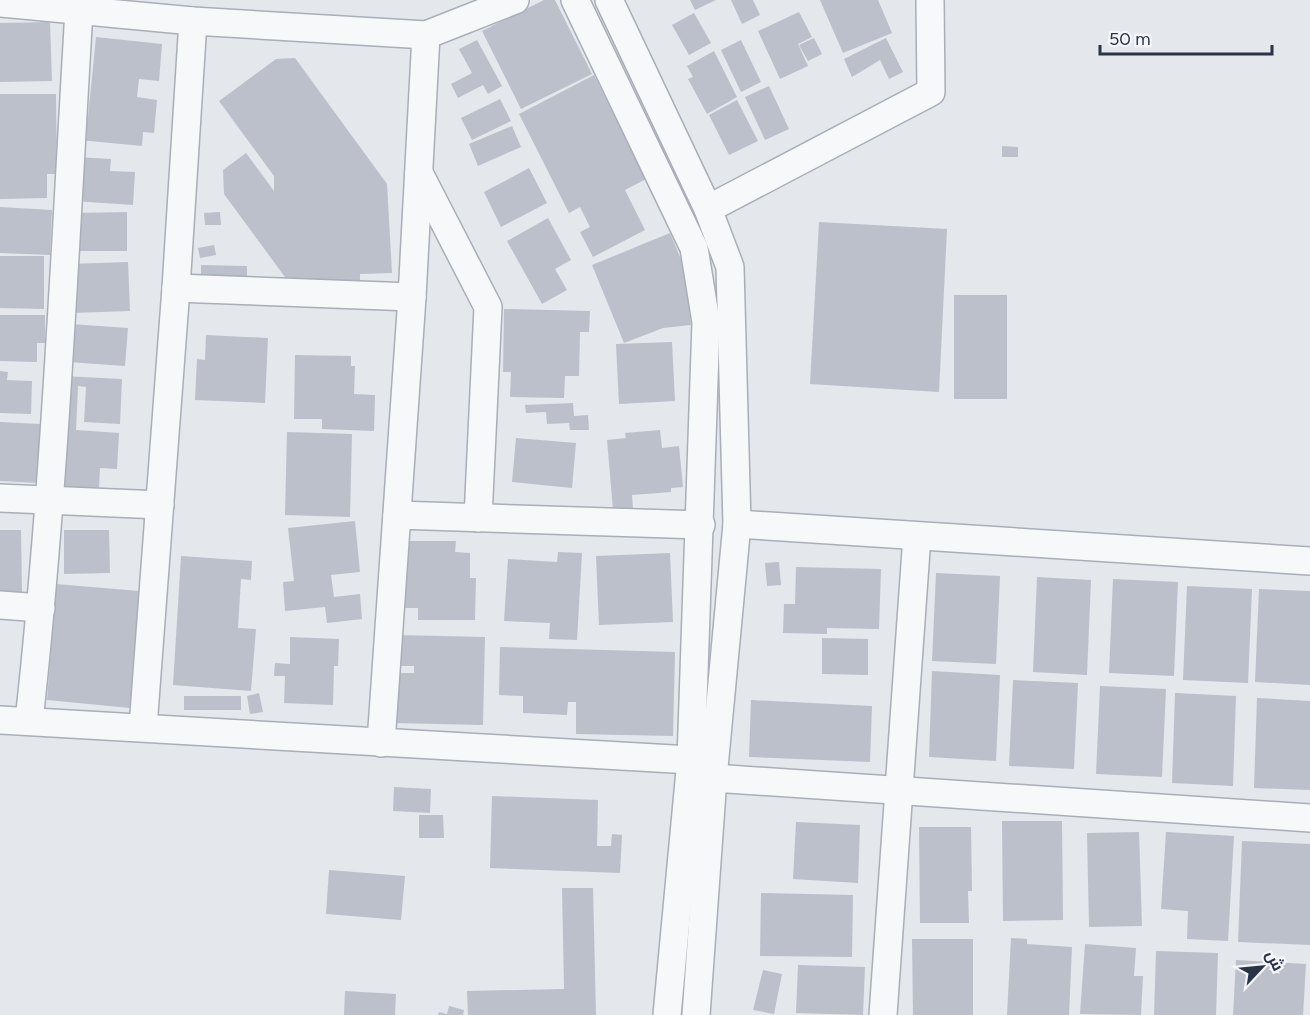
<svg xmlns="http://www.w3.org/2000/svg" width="1310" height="1015" viewBox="0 0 1310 1015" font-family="Figtree,Cairo,sans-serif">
<rect width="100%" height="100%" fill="#e4e7ec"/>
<g fill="#bbc0ca">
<polygon points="544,0 555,0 592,74 521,109 482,31"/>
<polygon points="690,0 716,0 695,10"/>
<polygon points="731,0 753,0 760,15 742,24"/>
<polygon points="820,0 878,0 892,33 843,53"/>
<polygon points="799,12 812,37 798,44 808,66 780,79 758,31"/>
<polygon points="694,13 711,43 689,55 672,25"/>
<polygon points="50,22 52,81 0,82 0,23"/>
<polygon points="96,37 162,44 159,81 139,79 137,97 157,100 154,133 143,132 142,146 79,140 81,116 88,117"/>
<polygon points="814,38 822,54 808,61 799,45"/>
<polygon points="886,38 903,72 889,79 880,60 852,77 844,59"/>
<polygon points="477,40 502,86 488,94 483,85 458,98 451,84 472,73 459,49"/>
<polygon points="741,40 761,82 741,92 721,50"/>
<polygon points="714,51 737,97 707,114 688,79 693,77 687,66"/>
<polygon points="295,58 387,184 392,273 360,274 360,285 293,288 224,194 223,170 246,153 274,191 274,176 219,101 276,59"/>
<polygon points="594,75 646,179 625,190 645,230 593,257 580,232 590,227 580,207 569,213 519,114"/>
<polygon points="769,86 789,129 765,140 745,97"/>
<polygon points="0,94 56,94 57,174 47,174 47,198 0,199"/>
<polygon points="500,99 511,121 472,140 461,118"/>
<polygon points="737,100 758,141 729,155 709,115"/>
<polygon points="512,126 521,147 478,166 469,144"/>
<polygon points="1002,146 1018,147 1018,157 1002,157"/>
<polygon points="76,157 111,159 110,171 135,172 133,205 74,201"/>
<polygon points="529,168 547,203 501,227 484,192"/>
<polygon points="0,207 52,210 50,255 0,253"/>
<polygon points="127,212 127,251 75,251 75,213"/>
<polygon points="220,212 221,225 205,225 204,213"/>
<polygon points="548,218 571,260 555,269 567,290 542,304 507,241"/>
<polygon points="819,222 947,229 939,392 810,384"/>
<polygon points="670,233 685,269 691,325 663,328 624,343 592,265"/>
<polygon points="214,245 216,255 200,258 198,248"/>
<polygon points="0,256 44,256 44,309 0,308"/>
<polygon points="128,262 130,311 71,313 69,264"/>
<polygon points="201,265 247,266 247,285 201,284"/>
<rect x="954" y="295" width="53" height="104"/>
<polygon points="504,309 590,311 589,332 580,332 579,376 565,376 564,398 510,397 511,372 503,372"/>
<polygon points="0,315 45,315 45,343 37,343 37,362 0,361"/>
<polygon points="71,324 128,328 125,366 68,362"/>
<polygon points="206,335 268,338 265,403 195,400 197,359 205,360"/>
<polygon points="672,342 675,401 619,404 616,344"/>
<polygon points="295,355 351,356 351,366 355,366 354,394 375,395 374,431 322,429 322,419 294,419"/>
<polygon points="0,371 8,372 7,380 32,381 31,414 0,413"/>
<polygon points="62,376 122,379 120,424 84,422 86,387 78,386 76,430 119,433 117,469 100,468 99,489 56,486"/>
<polygon points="573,403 574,416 588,415 589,430 570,430 569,423 547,424 546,412 526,413 525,405"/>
<polygon points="0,422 40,424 38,483 0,481"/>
<polygon points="660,430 662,448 679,446 683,487 671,488 671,492 632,495 633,509 613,510 607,440 626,438 625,433"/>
<polygon points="287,432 352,434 350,517 285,515"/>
<polygon points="516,438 576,443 572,488 512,482"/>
<polygon points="355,521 360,572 331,575 334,597 360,594 362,619 327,623 325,607 285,611 283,582 294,581 288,528"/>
<polygon points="0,530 21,530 22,594 0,594"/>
<polygon points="64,530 109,530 110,573 64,574"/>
<polygon points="401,541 456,541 455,552 470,553 470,578 476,578 475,620 418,620 418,608 401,608"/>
<polygon points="558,552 582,553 577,640 549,639 550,623 504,621 508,559 557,562"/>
<polygon points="670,553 673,622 599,625 596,556"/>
<polygon points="181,556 252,561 251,580 241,579 238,628 256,629 251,691 173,685"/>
<polygon points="779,562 781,585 767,586 765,563"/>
<polygon points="796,567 881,569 879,629 827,628 827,634 783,633 784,604 795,604"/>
<polygon points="936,573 1000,576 996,664 932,661"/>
<polygon points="1037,577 1091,580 1087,675 1033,672"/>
<polygon points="1113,579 1178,582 1174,676 1109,673"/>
<polygon points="56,584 139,591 130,708 47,700"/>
<polygon points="1187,586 1252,589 1248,683 1183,680"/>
<polygon points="1259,589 1310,591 1310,685 1255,682"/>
<polygon points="398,635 485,637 483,725 393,723 394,673 414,673 414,666 397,666"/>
<polygon points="290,637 339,639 338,666 334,666 333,705 284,703 285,676 274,676 275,663 290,664"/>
<polygon points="822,638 868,639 868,675 822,674"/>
<polygon points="500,647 675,652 673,736 576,734 576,702 568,702 567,715 523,713 523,696 499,695"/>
<polygon points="932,671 1000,675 996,761 929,757"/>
<polygon points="1013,680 1078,683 1074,769 1009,766"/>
<polygon points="1100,686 1166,689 1162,777 1096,774"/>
<polygon points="259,693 263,712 250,714 247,696"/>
<polygon points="1175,693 1236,696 1233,786 1172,783"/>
<rect x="184" y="696" width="57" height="14"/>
<polygon points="1257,698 1310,701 1310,790 1254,788"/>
<polygon points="751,700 872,706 870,762 749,757"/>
<polygon points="394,787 431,789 430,813 393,811"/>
<polygon points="492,796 598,800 597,846 611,846 612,834 622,835 620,873 490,868"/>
<polygon points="419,815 443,815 444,838 419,838"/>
<polygon points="1002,821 1062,821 1063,920 1003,921"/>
<polygon points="796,822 860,825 858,883 793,879"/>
<polygon points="919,827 971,827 972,891 968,891 969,923 920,923"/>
<polygon points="1139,832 1142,926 1089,927 1087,833"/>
<polygon points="1166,832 1234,836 1228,941 1187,939 1188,911 1161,909"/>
<polygon points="1242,841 1310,844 1310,945 1238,942"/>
<polygon points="329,870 405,876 401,920 326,914"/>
<polygon points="562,888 593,888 596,1015 468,1015 467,991 564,989"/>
<polygon points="761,893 853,895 852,957 760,956"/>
<polygon points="1011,938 1027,939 1027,944 1072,947 1069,1015 1007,1015"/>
<polygon points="912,939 973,939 973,1015 913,1015"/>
<polygon points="1085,944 1136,948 1134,976 1143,976 1141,1015 1080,1014"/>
<polygon points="1156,951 1218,953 1216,1015 1154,1015"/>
<polygon points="1236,960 1306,964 1303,1015 1233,1015"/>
<polygon points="798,965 865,967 863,1015 796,1013"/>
<polygon points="763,970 782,974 774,1014 753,1010"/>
<polygon points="345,991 396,994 395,1015 344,1015"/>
<polygon points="449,1006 464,1010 463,1015 438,1015 439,1012 447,1014"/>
</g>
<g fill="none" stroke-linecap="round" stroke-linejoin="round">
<defs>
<g id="minor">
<polyline points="575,0 694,248 706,322 691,760 667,1015"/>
<polyline points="609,0 708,209 730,267 737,524 713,778 696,1015"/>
<polyline points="0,3 193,21 426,35 515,0"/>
<polyline points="419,173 488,307 478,518"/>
<polyline points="708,209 931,92 930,0"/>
<polyline points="176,288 412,297"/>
<polyline points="0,498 160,505"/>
<polyline points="397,515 701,525"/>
<polyline points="737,524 1310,561"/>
<polyline points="0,605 41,608"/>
<polyline points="0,720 691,760"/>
<path d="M29,721C55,485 65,247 79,10"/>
<polyline points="143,727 176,288 193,21"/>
<polyline points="381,743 412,297 426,35"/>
<polyline points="713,778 1310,818"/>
<polyline points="883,1015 917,536"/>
</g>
</defs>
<use href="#minor" stroke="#a9aeb7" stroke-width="30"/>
<use href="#minor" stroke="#f7f8fa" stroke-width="27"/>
</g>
<g transform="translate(1262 967) rotate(64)" stroke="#f4f6f9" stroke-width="4.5" paint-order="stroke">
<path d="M0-4.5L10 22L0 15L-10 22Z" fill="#2b3445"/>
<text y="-9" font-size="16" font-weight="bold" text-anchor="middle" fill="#2b3445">ش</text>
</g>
<path d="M1100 45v9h172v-9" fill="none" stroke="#2b3445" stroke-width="3"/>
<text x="1109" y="45" font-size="18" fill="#2b3445" stroke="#f4f6f9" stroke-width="4.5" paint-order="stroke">50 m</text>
</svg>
